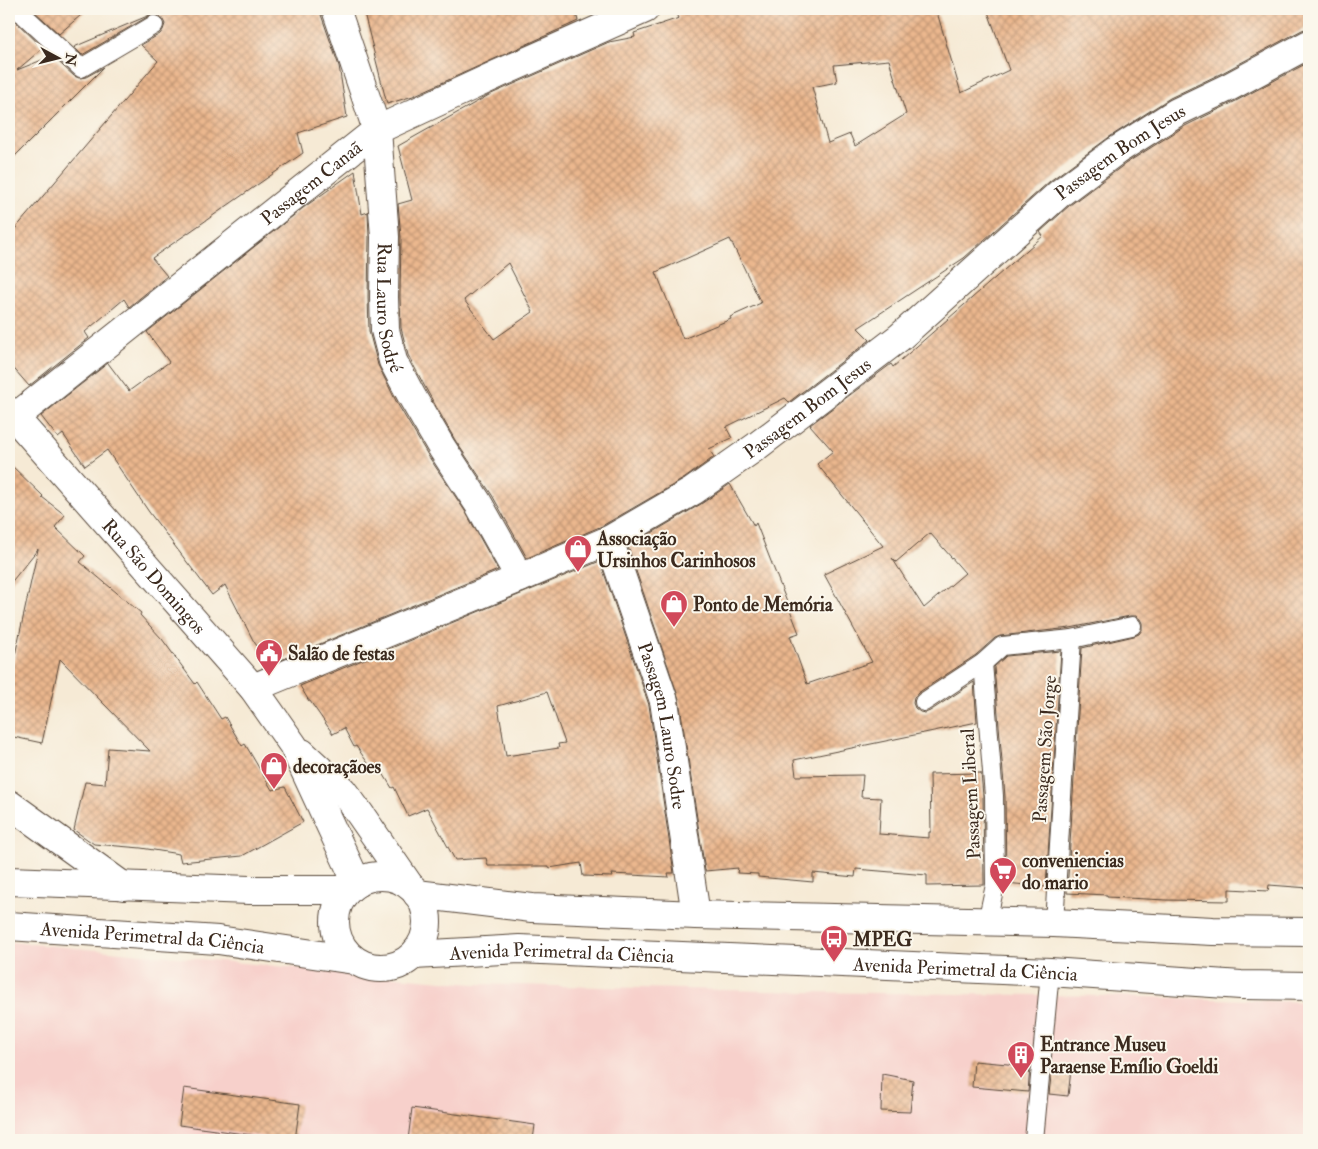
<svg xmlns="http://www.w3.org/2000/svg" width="1318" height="1149" viewBox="0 0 1318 1149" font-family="'IM FELL Double Pica',serif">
<defs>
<pattern id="building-cross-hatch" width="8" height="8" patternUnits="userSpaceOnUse" patternTransform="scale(1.25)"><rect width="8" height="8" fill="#ebb78e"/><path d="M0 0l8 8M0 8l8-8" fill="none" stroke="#c09573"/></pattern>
</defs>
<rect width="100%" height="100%" fill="#fbf7ec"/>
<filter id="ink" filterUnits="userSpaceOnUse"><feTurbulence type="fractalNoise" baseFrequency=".02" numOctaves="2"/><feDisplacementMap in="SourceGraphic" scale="10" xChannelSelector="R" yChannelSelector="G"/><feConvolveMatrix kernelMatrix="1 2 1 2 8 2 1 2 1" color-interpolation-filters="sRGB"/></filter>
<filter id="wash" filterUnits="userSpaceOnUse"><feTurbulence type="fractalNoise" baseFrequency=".0096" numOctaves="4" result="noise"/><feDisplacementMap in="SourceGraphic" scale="20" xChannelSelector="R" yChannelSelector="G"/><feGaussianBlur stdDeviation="1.12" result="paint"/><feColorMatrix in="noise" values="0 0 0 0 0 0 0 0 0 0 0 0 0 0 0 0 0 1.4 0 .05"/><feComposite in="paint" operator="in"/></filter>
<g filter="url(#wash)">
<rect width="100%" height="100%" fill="#f6ead5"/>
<polygon fill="#f7d0cb" points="9,942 474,984 806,992 1107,996 1309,1002 1309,1140 9,1140"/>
<g id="blocks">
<g fill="url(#building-cross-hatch)" fill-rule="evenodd">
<polygon points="32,9 88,9 59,34"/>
<polygon points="164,9 319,9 339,66 347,117 298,133 303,153 152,258 167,276 129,307 124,299 85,332 89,338 29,386 9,363 9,236 158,61 141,45 160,34 163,30 165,24 163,20 160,16 153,14 149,16 82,55 74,47"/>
<polygon points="363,9 575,9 578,21 413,96 387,104"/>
<path d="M692,9H936L961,93L1009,70L987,9H1309V28L1302,30L1222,73L1170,98L1108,138L1050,181L964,258L858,328L870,340L789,402L785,398L726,427L732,438L709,449L714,457L685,478L602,526L527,558L492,495L455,440L425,387L408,355L401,328L400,297L401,237L398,204L412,200L398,146L489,95L609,42L635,37L634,33L679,18L677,14ZM889,60L906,114L855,146L850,134L828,143L812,87L837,82L834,65ZM730,239L761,303L730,317L731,319L683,339L656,272ZM508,263L533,312L494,339L464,300Z"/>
<polygon points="9,15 43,48 17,70 52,56 74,76 79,78 86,77 104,67 9,162"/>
<path d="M1309,62V888L1269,885L1268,891L1229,889V901L1166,900L1107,897V895L1067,893L1082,648L1134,636L1139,634L1142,630V623L1140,619L1136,616H1130L1070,628L1000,636L995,638L976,655L918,693L914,698L913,703L915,708L920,712L925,713L930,711L974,682L977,722L794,760L796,776L863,775L861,797L881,798L879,834L929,838V832H931L930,774L981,773L983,796L984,885L927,886V875L856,869L855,877L813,873V882L758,877V874L737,873L738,868L705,871L679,699L628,547L701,504L730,484L754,526L756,523L799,633L790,636L807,684L872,662L824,574L883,546L817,464L833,451L810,425L891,364L893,367L1043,236L1040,232L1070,205L1125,164L1185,126L1236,101ZM930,533L965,573L924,608L892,558L896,562Z"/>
<polygon points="355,171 362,214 368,212 369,237 368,297 369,331 378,365 397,403 429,457 465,511 498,570 269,665 253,640 225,585 212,595 149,512 107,450 85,466 63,434 58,438 41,416 108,363 129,391 169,362 147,332 303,208"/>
<polygon points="9,463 43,496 42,497 65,515 55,527 85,556 80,562 141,613 140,615 162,639 195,684 197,682 221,719 225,717 242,746 245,744 272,790 285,787 303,822 242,856 181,862 179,854 141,848 94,844 74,830 85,782 105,784 108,748 150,751 60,659 42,743 9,736 9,683 38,549 9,585"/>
<path d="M600,561L649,705L674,873H668L669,877L612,874L613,877L583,876L581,863L549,868V866H488L486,858L455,860L427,808L408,816L394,787L392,788L378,765L372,769L356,746L354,747L344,728L333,734L310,701H309L300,686ZM547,692L565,743L558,744L559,748L506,756L498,706Z"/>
<polygon points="1061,651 1046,887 1006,883 1005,796 994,667 1006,656"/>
<polygon points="974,1061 1030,1066 1028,1092 972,1087"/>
<polygon points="1052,1068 1071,1070 1068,1096 1049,1094"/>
<polygon points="882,1074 913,1080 910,1112 881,1111"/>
<polygon points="184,1088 300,1104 295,1140 287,1140 179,1125"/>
<polygon points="412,1108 535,1125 533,1140 408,1140"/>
</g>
</g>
</g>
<g filter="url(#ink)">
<use href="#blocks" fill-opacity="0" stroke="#574739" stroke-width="1"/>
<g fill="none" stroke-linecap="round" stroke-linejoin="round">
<defs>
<g id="lane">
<polyline points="17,9 81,68 154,25"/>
<polyline points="983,663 994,796 995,885 987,922"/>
<polyline points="924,702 983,663 1002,646 1072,639 1132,626"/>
<polyline points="1054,923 1072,639"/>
<polyline points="1034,1140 1050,972"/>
</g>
<g id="street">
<path id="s1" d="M336,9L377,130L385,237L384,297L385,330L393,361L411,395L442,448L478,503L520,578"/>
<path id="s2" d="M14,418L377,130L498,74L645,9"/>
<path id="s3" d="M609,540L664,701L696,915"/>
<path id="s4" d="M253,688L520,578L609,540L693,491L757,446L900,337L1060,193L1116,151L1177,112L1229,87L1309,44"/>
<polyline points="9,804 123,886"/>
</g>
<g id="secondary">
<path id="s5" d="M9,411L253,688L293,745L357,883"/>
<polyline points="302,753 342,790 360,814 409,885"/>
<circle cx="381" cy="922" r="46"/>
<polyline points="9,881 249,890 348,890"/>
<polyline points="417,894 532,908 696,915 1054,923 1213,931 1309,932"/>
<path id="s6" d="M9,926L218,940L354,960"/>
<path id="s7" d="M414,955L519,949L1050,972L1241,985L1309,986"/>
</g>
</defs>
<use href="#lane" stroke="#574739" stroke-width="20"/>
<use href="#street" stroke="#574739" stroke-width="30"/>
<use href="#secondary" stroke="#574739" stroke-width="30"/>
<use href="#lane" stroke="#fff" stroke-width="18"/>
<use href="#street" stroke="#fff" stroke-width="28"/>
<use href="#secondary" stroke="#fff" stroke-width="28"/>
</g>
</g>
<defs>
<symbol id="shop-pin" viewBox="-11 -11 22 30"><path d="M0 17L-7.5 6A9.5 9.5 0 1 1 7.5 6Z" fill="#d1495b" stroke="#fbf7ec"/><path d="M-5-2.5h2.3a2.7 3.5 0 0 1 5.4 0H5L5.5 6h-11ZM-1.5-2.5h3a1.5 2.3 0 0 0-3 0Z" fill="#fff"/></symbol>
<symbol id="civic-pin" viewBox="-11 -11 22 30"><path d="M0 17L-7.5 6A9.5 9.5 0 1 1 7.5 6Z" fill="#d1495b" stroke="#fbf7ec"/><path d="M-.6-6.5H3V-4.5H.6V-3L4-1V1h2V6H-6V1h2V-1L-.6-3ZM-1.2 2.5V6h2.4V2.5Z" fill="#fff"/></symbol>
<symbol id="supermarket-pin" viewBox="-11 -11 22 30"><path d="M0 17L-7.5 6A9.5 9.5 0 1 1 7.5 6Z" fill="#d1495b" stroke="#fbf7ec"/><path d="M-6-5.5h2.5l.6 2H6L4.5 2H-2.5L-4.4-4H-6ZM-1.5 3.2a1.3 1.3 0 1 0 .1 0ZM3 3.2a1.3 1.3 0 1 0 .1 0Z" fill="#fff"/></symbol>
<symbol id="bus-pin" viewBox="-11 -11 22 30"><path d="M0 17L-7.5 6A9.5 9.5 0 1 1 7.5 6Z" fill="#d1495b" stroke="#fbf7ec"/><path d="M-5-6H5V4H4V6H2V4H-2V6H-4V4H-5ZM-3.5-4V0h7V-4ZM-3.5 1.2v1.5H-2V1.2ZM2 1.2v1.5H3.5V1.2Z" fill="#fff"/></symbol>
<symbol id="building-pin" viewBox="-11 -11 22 30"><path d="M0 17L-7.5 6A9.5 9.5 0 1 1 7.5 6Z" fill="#d1495b" stroke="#fbf7ec"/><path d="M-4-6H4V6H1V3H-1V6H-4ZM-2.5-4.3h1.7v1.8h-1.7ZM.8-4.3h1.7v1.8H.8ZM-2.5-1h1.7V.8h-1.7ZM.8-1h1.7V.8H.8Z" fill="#fff"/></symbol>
</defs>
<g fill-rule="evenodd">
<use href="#shop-pin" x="562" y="533" width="32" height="43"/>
<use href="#shop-pin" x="658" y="588" width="32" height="43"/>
<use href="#civic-pin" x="253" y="637" width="32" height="43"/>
<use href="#shop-pin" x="258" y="750" width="32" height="43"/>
<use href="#supermarket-pin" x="987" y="855" width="32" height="43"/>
<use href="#bus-pin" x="818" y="923" width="32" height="43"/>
<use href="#building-pin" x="1005" y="1039" width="32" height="43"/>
</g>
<g text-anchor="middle" stroke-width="4" stroke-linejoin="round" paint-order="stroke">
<g font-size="19" fill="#3b2a1e" stroke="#fbf7ec">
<text dy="7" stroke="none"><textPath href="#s4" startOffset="1029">Passagem Bom Jesus</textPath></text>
<text dy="7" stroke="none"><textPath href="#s2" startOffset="379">Passagem Canaã</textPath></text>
<text dy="7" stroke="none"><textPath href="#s1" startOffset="306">Rua Lauro Sodré</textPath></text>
<text dy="7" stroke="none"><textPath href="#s4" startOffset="624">Passagem Bom Jesus</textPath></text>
<text dy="7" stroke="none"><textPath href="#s5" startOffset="220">Rua São Domingos</textPath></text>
<text dy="7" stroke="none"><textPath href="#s3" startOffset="194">Passagem Lauro Sodre</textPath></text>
<text transform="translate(1044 749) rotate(-86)" y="7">Passagem São Jorge</text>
<text transform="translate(970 794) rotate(-93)" y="7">Passagem Liberal</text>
<text dy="7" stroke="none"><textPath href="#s6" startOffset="144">Avenida Perimetral da Ciência</textPath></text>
<text dy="7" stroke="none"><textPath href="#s7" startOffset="148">Avenida Perimetral da Ciência</textPath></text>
<text dy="7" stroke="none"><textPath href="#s7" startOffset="552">Avenida Perimetral da Ciência</textPath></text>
</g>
<g font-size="19" font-weight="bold" fill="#3b2a1e" stroke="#fbf7ec" text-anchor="start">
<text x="597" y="545">Associação<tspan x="597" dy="22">Ursinhos Carinhosos</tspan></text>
<text x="693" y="611">Ponto de Memória</text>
<text x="288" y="660">Salão de festas</text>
<text x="293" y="773">decoraçãoes</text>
<text x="1022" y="867">conveniencias<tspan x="1022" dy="22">do mario</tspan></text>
<text x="853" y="946">MPEG</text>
<text x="1040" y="1051">Entrance Museu<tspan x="1040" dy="22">Paraense Emílio Goeldi</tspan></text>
</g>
</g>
<rect width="1318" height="1149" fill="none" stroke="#fbf7ec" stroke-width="30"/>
<g transform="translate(58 58) rotate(97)" stroke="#fbf7ec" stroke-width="4" paint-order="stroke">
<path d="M0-4L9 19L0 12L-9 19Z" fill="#3b2a1e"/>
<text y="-8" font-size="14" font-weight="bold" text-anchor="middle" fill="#3b2a1e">N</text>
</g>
</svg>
